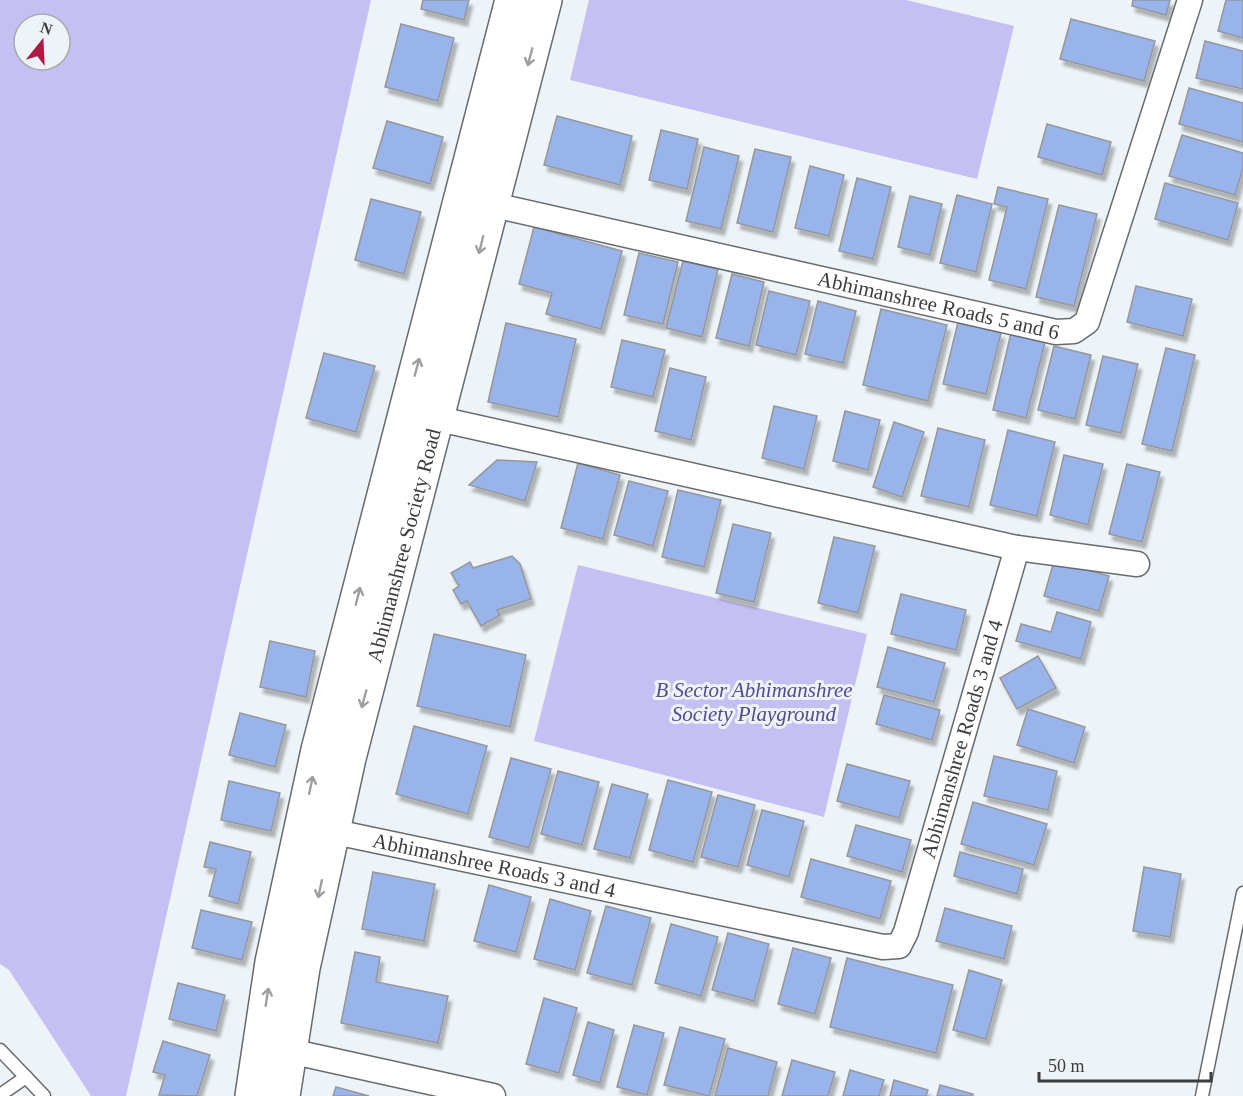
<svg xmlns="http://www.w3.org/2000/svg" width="1243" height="1096" viewBox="0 0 1243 1096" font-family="Georgia,serif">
<defs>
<filter id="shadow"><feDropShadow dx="3.5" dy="6" stdDeviation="1.5" flood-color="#0004"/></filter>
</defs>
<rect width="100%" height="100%" fill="#edf3f7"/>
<g fill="#c6bff3" fill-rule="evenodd">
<path d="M0,0H371L126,1096H91L9,970L0,964ZM24,24H60V60H24Z"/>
<polygon points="589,0 906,0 1014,26 977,179 570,80"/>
<polygon points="578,565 867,634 824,817 534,741"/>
</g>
<g fill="#98b4eb" stroke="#95979c" stroke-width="1.5" filter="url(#shadow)">
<polygon points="423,0 469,0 464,20 421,9"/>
<polygon points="1133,0 1170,0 1166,15 1132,6"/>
<polygon points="1226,0 1243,0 1243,38 1218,31"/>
<polygon points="1071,19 1155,41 1144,81 1060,59"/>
<polygon points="401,24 454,38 438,101 385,87"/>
<polygon points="1205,41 1243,51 1243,89 1196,78"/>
<polygon points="1189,88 1243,103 1243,142 1179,124"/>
<polygon points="557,116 632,136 620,185 544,165"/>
<polygon points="387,121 443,137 430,184 373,168"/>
<polygon points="1047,124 1111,142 1102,175 1038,157"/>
<polygon points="661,130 698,139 687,189 649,180"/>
<polygon points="1182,135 1243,153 1243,168 1235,195 1169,176"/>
<polygon points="704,147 739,156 721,229 686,221"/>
<polygon points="755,149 791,157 773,232 737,223"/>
<polygon points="810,166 844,175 829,236 795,228"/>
<polygon points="857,178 891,187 873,259 839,251"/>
<polygon points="1165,183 1238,203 1228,240 1155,219"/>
<polygon points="998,187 1048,199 1026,289 989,280 1007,207 994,204"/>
<polygon points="957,195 992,204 976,272 940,263"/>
<polygon points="910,196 942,204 930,255 898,247"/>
<polygon points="371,199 421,212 404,274 355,260"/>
<polygon points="1059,205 1097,214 1074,306 1036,297"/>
<polygon points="534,227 622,251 601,329 546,314 552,293 519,284"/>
<polygon points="639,253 678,262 663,324 624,315"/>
<polygon points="683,261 718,269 702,337 666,328"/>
<polygon points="732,274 764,282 749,346 716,338"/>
<polygon points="1136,286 1192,299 1183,336 1127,322"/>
<polygon points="769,291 810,301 796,355 756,345"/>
<polygon points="818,301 856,311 843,363 805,354"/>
<polygon points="881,309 947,325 928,401 863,385"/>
<polygon points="958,322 1001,333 986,394 943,384"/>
<polygon points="506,323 576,339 558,417 488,402"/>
<polygon points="1011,333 1045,342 1026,418 993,410"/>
<polygon points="622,340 665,350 653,397 611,387"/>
<polygon points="1054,346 1091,355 1075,419 1038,410"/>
<polygon points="1166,348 1195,355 1172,451 1142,444"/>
<polygon points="324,353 375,366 356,432 306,418"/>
<polygon points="1103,356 1138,364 1121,433 1086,425"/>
<polygon points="670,368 706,377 691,440 655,431"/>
<polygon points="774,406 817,416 804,469 762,458"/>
<polygon points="845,411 880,420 868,470 833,461"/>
<polygon points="894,422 924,432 902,497 873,487"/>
<polygon points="938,428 985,440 969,507 921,496"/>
<polygon points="1008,430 1055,442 1037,516 990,505"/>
<polygon points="1064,455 1103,464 1088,525 1050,515"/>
<polygon points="497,460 537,462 525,501 469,485"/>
<polygon points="578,463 620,475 603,539 561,528"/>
<polygon points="1127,464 1160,472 1142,542 1109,534"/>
<polygon points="629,481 668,491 653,546 614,535"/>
<polygon points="678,490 721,500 704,567 662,557"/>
<polygon points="733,524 771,533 754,602 716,593"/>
<polygon points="834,537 875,546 858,613 818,603"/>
<polygon points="512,556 520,564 531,599 497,610 500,615 481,626 467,601 461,604 453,590 459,586 451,573 470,562 473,568"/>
<polygon points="1054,561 1109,576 1099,611 1044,596"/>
<polygon points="901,594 966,610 956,650 891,634"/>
<polygon points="1057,612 1091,622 1081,659 1016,641 1021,624 1051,632"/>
<polygon points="434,634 526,655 510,727 417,706"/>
<polygon points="270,641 315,651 306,697 260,687"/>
<polygon points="888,647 945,663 934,702 877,687"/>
<polygon points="1038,656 1056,688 1017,709 1000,678"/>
<polygon points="884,695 940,710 932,740 876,724"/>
<polygon points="1028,709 1085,727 1074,763 1017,745"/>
<polygon points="240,713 286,725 275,767 229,755"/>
<polygon points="414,726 487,746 468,814 396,794"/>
<polygon points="994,756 1057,771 1048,810 984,796"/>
<polygon points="511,758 551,769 529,848 489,837"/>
<polygon points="847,764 910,781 899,818 837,801"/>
<polygon points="558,771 599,782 582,845 541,834"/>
<polygon points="668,780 712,792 693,862 649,850"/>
<polygon points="229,781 280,793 271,831 221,820"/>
<polygon points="612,784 648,794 630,858 594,849"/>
<polygon points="718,795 755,805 738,867 701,857"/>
<polygon points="973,802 1047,824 1034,865 961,844"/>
<polygon points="762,810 804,821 789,877 747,865"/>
<polygon points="856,825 911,840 902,872 847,856"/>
<polygon points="210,842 251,852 238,904 209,896 216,869 204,867"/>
<polygon points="960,852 1023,869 1017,894 954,876"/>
<polygon points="811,859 891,881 880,919 801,897"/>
<polygon points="1144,867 1181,874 1170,937 1133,931"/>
<polygon points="373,872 435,884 424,941 362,929"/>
<polygon points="489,885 531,897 516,952 474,941"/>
<polygon points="550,899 591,911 575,970 534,959"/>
<polygon points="606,906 651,918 632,985 587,973"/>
<polygon points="945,908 1012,926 1004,959 936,941"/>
<polygon points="201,910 252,922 242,960 192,948"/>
<polygon points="671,924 718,937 701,996 655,983"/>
<polygon points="728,933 769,944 754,1001 712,990"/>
<polygon points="793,948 831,958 815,1014 778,1004"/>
<polygon points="355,952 380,957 376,982 448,996 438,1043 341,1023"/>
<polygon points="847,958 953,985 936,1053 830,1027"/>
<polygon points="969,970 1002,980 986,1039 953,1030"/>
<polygon points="178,983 225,995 216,1031 169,1019"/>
<polygon points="544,998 577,1008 559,1073 526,1064"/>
<polygon points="588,1022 614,1030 600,1083 573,1075"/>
<polygon points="634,1025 664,1033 647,1095 617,1087"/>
<polygon points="680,1027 725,1039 709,1096 664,1085"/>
<polygon points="163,1041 210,1055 197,1096 159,1095 165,1075 153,1072"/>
<polygon points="728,1048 777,1062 768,1096 715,1096"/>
<polygon points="792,1060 835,1072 828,1096 782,1096"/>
<polygon points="850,1070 884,1080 879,1096 843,1096"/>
<polygon points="894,1080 928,1090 926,1096 890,1096"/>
<polygon points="940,1085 973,1094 973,1096 937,1096"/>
<polygon points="336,1087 369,1096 333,1096"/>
</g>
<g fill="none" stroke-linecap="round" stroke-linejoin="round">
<defs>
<g id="lane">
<polyline points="0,1050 44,1096"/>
<polyline points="0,1095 26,1077"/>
<polyline points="1202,1096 1243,893"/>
</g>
<g id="street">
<path id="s1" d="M476,201L1056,332L1074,331L1087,322L1190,0"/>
<polyline points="1017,548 1137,564"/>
<path id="s2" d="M316,828L883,947L899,946L906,932L1017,548L421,415"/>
<polyline points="276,1048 493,1096"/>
</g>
<g id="secondary">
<polyline points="252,1096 272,962 318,750 512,0"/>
<path id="s3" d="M283,1096L303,968L349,758L545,0"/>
</g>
</defs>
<use href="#lane" stroke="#666b6e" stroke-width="15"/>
<use href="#street" stroke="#666b6e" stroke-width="27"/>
<use href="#secondary" stroke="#666b6e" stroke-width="36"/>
<use href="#lane" stroke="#fff" stroke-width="12"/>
<use href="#street" stroke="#fff" stroke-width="24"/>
<use href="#secondary" stroke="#fff" stroke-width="33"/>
</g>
<defs><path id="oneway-shaft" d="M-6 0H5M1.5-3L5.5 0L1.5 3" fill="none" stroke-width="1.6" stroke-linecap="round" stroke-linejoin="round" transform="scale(1.5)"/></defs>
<g stroke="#9d9e9e">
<use href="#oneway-shaft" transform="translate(530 57) rotate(105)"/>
<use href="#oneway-shaft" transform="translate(481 245) rotate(104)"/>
<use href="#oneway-shaft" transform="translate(417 367) rotate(-75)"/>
<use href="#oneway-shaft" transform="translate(358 596) rotate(-76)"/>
<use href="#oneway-shaft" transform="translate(364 699) rotate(105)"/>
<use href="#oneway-shaft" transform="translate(311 785) rotate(-78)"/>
<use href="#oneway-shaft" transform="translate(320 889) rotate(102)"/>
<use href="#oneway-shaft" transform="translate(267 997) rotate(-81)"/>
</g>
<g text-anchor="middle" stroke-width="6" stroke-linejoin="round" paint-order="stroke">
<g font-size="21" fill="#3b3d3e" stroke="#edf3f7">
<text dy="7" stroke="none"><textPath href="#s1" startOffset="474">Abhimanshree Roads 5 and 6</textPath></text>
<text dy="7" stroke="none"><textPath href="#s3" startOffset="564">Abhimanshree Society Road</textPath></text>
<text dy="7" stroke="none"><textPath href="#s2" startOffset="812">Abhimanshree Roads 3 and 4</textPath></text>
<text dy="7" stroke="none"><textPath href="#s2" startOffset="182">Abhimanshree Roads 3 and 4</textPath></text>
</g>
<g font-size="21" font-style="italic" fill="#584991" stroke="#edf3f7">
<text x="754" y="697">B Sector Abhimanshree<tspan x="754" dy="24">Society Playground</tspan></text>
</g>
</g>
<g transform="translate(42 42) rotate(18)"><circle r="28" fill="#edf3f7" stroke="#a6aaad" stroke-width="1.5"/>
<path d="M0-4.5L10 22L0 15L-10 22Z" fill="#ae1a44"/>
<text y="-9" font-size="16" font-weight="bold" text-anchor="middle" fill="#3b3d3e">N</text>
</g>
<path d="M1039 1072v9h172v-9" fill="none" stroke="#3b3d3e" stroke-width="3"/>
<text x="1048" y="1072" font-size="18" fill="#3b3d3e" stroke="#edf3f7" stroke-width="4.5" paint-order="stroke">50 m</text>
</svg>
